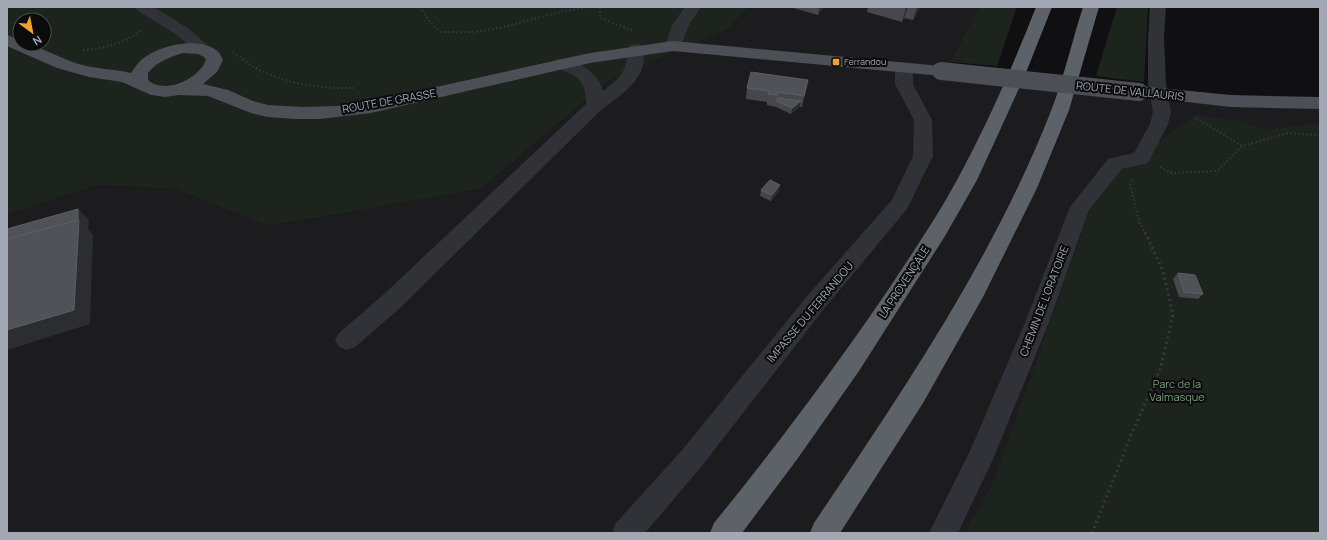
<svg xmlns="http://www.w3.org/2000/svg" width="1327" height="540" viewBox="0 0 1327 540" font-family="Manrope,sans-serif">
<rect width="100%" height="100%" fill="#101012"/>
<polygon fill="#1c1c1f" points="749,7 979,7 947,71 1320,103 1320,533 7,533 7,215 98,185 175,189 268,226 481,189 610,78 728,29"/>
<g fill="#1c241d" fill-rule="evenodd">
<path d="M7,7H749L728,29L610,79L481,189L268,226L175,189L98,185L7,215ZM20,20H44V44H20Z"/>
<polygon points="979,7 1017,7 997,66 951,62"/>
<polygon points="1117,7 1148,7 1144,82 1096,76"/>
<polygon points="1196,115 1243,121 1263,130 1320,123 1320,533 965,533 995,478 1089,212 1113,173"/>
</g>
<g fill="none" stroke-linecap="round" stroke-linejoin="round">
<g stroke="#37393e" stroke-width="2" stroke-dasharray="1.5 2.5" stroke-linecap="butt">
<path d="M420,7L430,22L441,32C456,32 472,33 487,30C523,24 556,10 592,7"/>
<polyline points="600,7 600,18 634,31"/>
<path d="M83,50C105,48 125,44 142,29"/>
<path d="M233,52C241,57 248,64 256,68C285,84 322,89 354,88"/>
<polyline points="1196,118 1242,146"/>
<polyline points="1160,167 1172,173 1217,171 1242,146 1288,133 1320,135"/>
<polyline points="1132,180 1130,185 1139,221 1144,231"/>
</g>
<polyline stroke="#37393e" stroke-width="3" stroke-dasharray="2 3.5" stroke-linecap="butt" points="1092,533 1130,438 1161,367 1173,314 1163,271 1144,230"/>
<g fill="#313237" fill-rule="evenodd">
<polygon points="135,7 154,7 189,29 213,50 211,54 205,55 199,54 177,35 137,10"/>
<polygon points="685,7 701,7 689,25 679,50 673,51 667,50 665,46 672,25"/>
<polygon points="1150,7 1166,7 1164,37 1166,84 1171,112 1168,124 1148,163 1122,169 1089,210 1048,325 993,459 958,533 929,533 970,451 1024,325 1070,207 1108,159 1134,153 1150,124 1153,112 1148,84 1148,37"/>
<path d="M636,44L642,45L644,49C644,54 644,60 643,65C638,85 617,98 601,110L399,309L355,347L347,350L339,347L335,340L339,333L383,295L586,104C586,84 581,77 562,70C557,69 554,68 551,64L554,60C573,55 598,72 603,91C612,84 623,76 626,64C627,57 626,51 630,45Z"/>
<polygon points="904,63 910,64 913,68 913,84 932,120 933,156 907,209 824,309 701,467 645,533 612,533 616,523 683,449 808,295 892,200 913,156 914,120 895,84 895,68 898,64"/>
</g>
<g fill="#4d4f56" fill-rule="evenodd">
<path d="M7,35L20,40V44C37,44 61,59 79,64C96,69 114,69 131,73C135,67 139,61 145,57C162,45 198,37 216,50C220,52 221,57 223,60L217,72L203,84L228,90L253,101L268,105L303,107L337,106L404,94L590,53L673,41L941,66L947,67L950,71L947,75L941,76L673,51L590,63L371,113L320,119H294L268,117L251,113L208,96L179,95L165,97L151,95L122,82L89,77L57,68L7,46ZM183,53L198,54L204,57L206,60C199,79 165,95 148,80V73C156,62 170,57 183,53Z"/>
<polygon points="1139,86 1231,95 1320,97 1320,109 1231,107 1133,96 1130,92 1133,88"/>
</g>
<g fill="#5d6168" fill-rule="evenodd">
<path d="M1036,7H1052L1025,75L995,141L977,180L945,236L859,371L798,458L742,533H710L714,523C776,447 835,368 890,287C913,252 937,217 957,180C987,125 1013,66 1036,7Z"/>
<path d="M1083,7H1099L1069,110L1037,188L983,297L923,403L840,533H810L814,523C902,392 993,259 1051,111C1064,77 1072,41 1083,7Z"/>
</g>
<polyline stroke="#4d4f56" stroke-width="18" points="941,71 1139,92"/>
</g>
<g fill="#46474d">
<polygon points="790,7 824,7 818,15"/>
<polygon points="868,7 920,7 913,20 904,18 902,22 867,12"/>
<polygon points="808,80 802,107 799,107 791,114 776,107 767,105 767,102 746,99 747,88"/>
<polygon points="761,190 779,191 771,201 760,196"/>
<polygon points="1178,273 1203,294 1198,299 1179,297 1173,279"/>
</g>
<g fill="#2c2d31">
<polygon points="819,7 824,7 818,15"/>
<polygon points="906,7 908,7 904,18 902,22"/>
<polygon points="917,7 920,7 913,20"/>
<polygon points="808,80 806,91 802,107 804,96"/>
<polygon points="801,101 800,107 791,114 792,108"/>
<polygon points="780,185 779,191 771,201 772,195"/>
<polygon points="78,209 89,220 88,229 93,235 90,324 7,350 7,330"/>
</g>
<g fill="#505258" stroke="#5c5f66">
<polygon points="751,72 808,80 804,96 778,92 778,95 768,94 769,91 747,88"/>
<polygon points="777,98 801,101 792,108 777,101"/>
<polygon points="770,180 780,185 772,195 761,190"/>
<polygon points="78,209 78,220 7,239 7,229"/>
<polygon points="79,220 74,310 7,330 7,239"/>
<polygon points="1178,273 1195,275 1203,294 1184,292"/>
</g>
<rect fill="#f3a127" stroke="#0b0b0d" stroke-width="1.5" x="832" y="58" width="8" height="8" rx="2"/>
<g text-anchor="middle" stroke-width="4" stroke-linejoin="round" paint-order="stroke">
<g font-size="9" fill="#a1a8b3" stroke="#0b0b0d" text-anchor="start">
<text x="844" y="65">Ferrandou</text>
</g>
<g font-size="11" fill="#a1a8b3" stroke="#0b0b0d">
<text transform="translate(1130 91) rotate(6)" y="4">ROUTE DE VALLAURIS</text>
<text transform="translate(389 101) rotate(-10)" y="4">ROUTE DE GRASSE</text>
<text transform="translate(904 282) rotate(-57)" y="4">LA PROVENÇALE</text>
<text transform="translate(1044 301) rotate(-69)" y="4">CHEMIN DE L'ORATOIRE</text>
<text transform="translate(810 312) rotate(-50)" y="4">IMPASSE DU FERRANDOU</text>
</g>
<g font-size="11" fill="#789e78" stroke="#0b0b0d">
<text x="1177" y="388">Parc de la<tspan x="1177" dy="13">Valmasque</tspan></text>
</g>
</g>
<rect width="1327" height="540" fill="none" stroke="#a1a8b3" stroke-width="16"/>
<g transform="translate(32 32) rotate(148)"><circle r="19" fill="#0b0b0d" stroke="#474a4f"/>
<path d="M0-3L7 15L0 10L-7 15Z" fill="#f3a127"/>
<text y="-6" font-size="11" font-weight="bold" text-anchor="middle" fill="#a1a8b3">N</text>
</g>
</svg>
